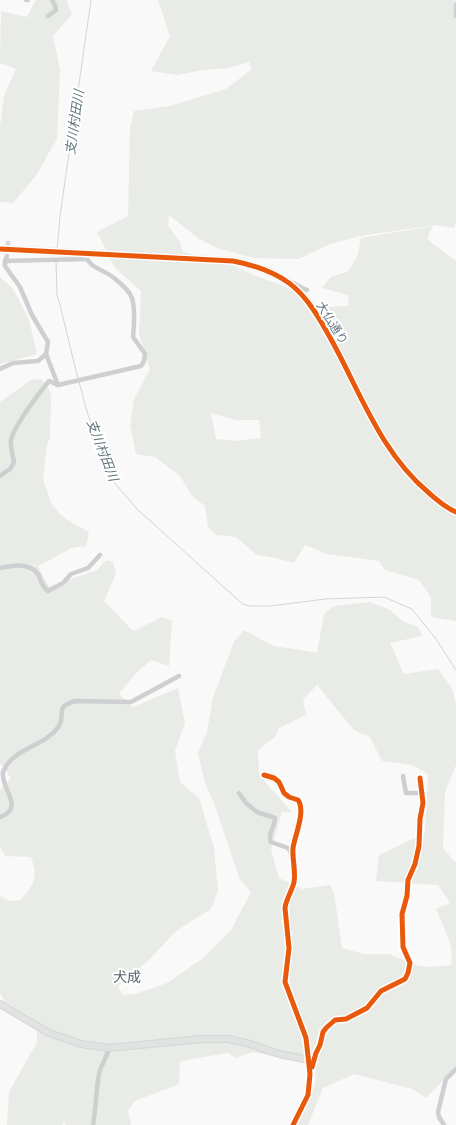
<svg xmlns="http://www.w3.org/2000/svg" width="456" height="1125" viewBox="0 0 456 1125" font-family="'DM Sans','Noto Sans JP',sans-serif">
<rect width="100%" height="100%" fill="#f9f9f9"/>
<g fill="#e8ebe6" fill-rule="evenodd">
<polygon points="37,0 66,0 72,14 53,36 60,70 57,138 37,174 13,203 0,202 0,127 4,96 16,69 0,63 1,11 27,17 35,1"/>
<path d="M158,0H456V222L454,228L436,225L360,236L330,244L298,259L254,258L217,248L199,239L169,215L168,225L180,242L183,252L234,266L261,278L284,286L321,307L349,306L348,295L322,288L331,277L349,271L358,254L361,238L433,226L427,239L456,261V621L431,617V597L419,580L385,570L379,561L327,554L305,545L294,563L276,558L257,555L236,537L216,535L208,527L205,506L192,496L180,476L155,457L136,454L130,425L134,399L150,369L139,334L141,291L115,268L97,232L128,216L130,128L134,111L170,106L226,89L252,69L249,62L228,68L203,70L177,75L151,71L170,36ZM211,413L236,420H259L261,438L237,441L216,439Z"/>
<polygon points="0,277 13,289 29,320 37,354 0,364"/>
<path d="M41,379L48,387L51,396L50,437L47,445L43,479L51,503L58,512L66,519L89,532L86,546L72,548L38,566L49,587L97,570L106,560L113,562L116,574L104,601L133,631L162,617L172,621L169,666L151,660L135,674L119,694L133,707L178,688L185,723L175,751L180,782L199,798L214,848L218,891L211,909L176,931L147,962L119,985V989L123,995L135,994L167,983L203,958L231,930L251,892L240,880L214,803L205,783L198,753L207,732L213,697L234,642L244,630L273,646L301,650L317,653L324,614L334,606L370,602L390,610L402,621L418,627L422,636L390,643L404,674L438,669L452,688L456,704V765L445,792L443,848L456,863V1068L426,1098L412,1089L354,1074L323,1088L308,1125H295L299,1111L315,1085L316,1064L253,1052L236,1058L228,1053L180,1061L179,1084L135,1101L128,1111L131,1125H66L64,1122L62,1125H7L9,1092L37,1042V1031L31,1017L5,1002L0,993V896L11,901L21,900C35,883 38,878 31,857L5,856L0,846V789L11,778L0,763V402L31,380ZM317,685L354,730L370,737L382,761L412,765L428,774L425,833L379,855L376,881L438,885L450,903L436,909C443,926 455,946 451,965L431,967L419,966L389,954H364L342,948L334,893L330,885L302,889L279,878L271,850L282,812H292L259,775L258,750L275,737L279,728L306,715L303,699Z"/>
</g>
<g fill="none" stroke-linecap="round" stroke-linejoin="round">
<g stroke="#ced6d9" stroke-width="1">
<polyline points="57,250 60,216 91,0"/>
<polyline points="56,261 57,295 60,305 78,379"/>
<polyline points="79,382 88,415 113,481 137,509 237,599 243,604 250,606 271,606 325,599 384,597 412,609 436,639 456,670"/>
</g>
<polyline stroke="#d4d8dc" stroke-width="4.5" stroke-dasharray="4.5 2" stroke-linecap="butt" points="8,252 8,240"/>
<defs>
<g id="secondary">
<path d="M0,249L233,261C254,265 272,271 289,283C308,297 321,321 332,341C361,394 381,453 429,493C437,500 446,508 456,512"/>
<polyline points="0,1004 49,1033 81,1044 109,1048 201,1039 228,1039 247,1043 279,1054 309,1060"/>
</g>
</defs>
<use href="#secondary" stroke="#d5d6d7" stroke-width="8"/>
<g stroke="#cecfd0" stroke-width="4.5">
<polyline points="26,0 28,0"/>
<polyline points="456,5 456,16"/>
<polyline points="48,16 56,10 55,5 52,0"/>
<polyline points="7,256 5,261 5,266 20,287 32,315 48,342 46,354 58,385"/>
<polyline points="5,261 87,259"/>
<path d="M288,282C295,282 300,288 307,290"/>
<polyline points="0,369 13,363 38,361 46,354"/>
<path d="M0,476L10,469L14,462C13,456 10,447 11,440C14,426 39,393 49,381L58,385L141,366L144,361L145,354L133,337C134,327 136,303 130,294C126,288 116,279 110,275C99,268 88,267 85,253"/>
<path d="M0,568C12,565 30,562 38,574C41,580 42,587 48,591L63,583L71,574L88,568L100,555"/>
<path d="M264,775L274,778L279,782L284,793L289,797L298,800C306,811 295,835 293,848C292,859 296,871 294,882C292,891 286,899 285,908L289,948L285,982L306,1038L310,1074L308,1095L293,1125"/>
<polyline points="403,776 406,793 422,793"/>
<path d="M239,793L246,803L257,812L275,818C275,827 267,834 271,842L288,848L293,856"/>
<path d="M0,817C26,808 0,788 3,772C12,748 45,747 59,726C66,714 54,707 75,701L131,702L179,676"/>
<polyline points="311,1069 316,1053 320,1045 323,1032 326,1028 335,1020 346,1019 367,1008 381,991 405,979 408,973 410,963 403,947 402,914 407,896 408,880 415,864 419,846 420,819 423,803 420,778"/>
<path d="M93,1125C96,1108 96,1091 99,1074C101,1064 107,1058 109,1048"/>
<polyline points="444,1125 439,1117 438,1112 446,1079 456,1069"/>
</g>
<use href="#secondary" stroke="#e1e2e2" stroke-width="6"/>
<defs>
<g id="cycleway">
<path d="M0,249L233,261C254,265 272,271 289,283C308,297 321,321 332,341C361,394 381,453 429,493C437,500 446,508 456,512"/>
<path d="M264,775L274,778L279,782L284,793L289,797L298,800C306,811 295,835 293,848C292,859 296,871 294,882C292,891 286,899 285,908L289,948L285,982L306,1038L310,1074L308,1095L293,1125"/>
<polyline points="312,1067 316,1053 320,1045 323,1032 326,1028 335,1020 346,1019 367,1008 381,991 405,979 408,973 410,963 403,947 402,914 407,896 408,880 415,864 419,846 420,819 423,803 420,778"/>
</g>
</defs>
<use href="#cycleway" stroke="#fff" stroke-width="8"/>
<use href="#cycleway" stroke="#e8590c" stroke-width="5"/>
</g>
<g text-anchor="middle" stroke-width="4" stroke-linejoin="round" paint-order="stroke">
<g font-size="12" fill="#657683" stroke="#fff">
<text transform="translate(332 323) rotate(58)" y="4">大仏通り</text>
</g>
<g font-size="13" font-style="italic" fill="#60757c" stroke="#fff">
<text transform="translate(74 122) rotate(-82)" y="5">支川村田川</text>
<text transform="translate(103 450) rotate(69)" y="5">支川村田川</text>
</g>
<g font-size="14" fill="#57646e" stroke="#fff">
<text x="127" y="982">犬成</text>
</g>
</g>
</svg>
